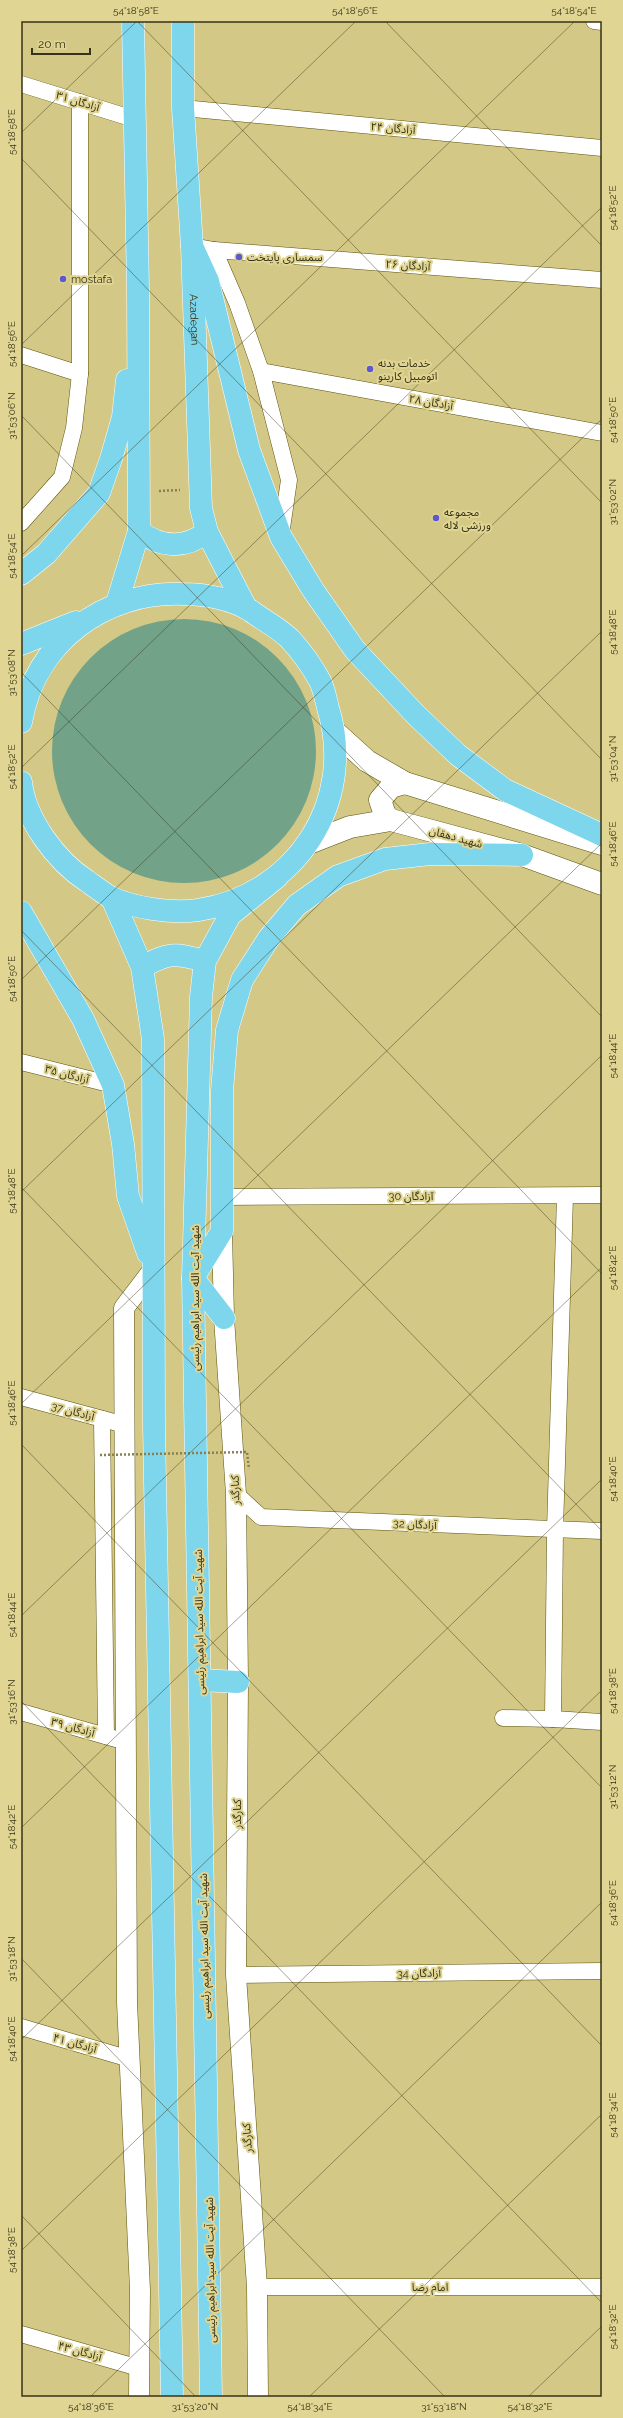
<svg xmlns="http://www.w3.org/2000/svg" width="623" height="2418" viewBox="0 0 623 2418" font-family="Raleway,'Noto Sans Arabic',sans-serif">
<rect width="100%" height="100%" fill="#d3c885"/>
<circle fill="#72a389" cx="184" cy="751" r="132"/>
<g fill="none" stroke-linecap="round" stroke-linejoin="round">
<defs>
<g id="minor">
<polyline points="594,21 602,22"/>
<polyline points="21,84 134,119"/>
<polyline points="183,108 602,148"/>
<polyline points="192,246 214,250 602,280"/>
<polyline points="214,250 237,303 261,371 289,480 281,535"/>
<polyline points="21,355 80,374"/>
<polyline points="261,371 602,433"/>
<polyline points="21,523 62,477 74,428 80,374 80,102"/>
<polyline points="21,1062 113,1085"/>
<polyline points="221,1197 602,1195"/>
<polyline points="21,1397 125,1425"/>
<polyline points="102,1419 106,1736"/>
<polyline points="236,1494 261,1517 602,1531"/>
<polyline points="21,1712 116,1739"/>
<polyline points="503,1718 553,1719 555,1530 565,1196"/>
<polyline points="553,1719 602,1722"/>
<polyline points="236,1975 602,1971"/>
<polyline points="21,2027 130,2059"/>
<polyline points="257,2287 602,2287"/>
<polyline points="21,2334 139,2368"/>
</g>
<g id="tertiary">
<polyline points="222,1231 224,1318 236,1494 238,1682 236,1975 257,2287 258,2397"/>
<polyline points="139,2397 140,2290 127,2002 124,1308 153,1270"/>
</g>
<g id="secondary">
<polyline points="335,732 367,761 405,783 602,844"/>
<polyline points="391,820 385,815 380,800 391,787 405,783"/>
<polyline points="309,843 350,827 391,820 522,855 602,884"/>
</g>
<g id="primary">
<path id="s1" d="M183,21V108L192,246L201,508L207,532L246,608"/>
<polyline points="192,246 208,281 249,450 281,537 313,590 355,650 416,715 458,755 505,790 602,835"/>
<path d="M139,531C161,548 185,549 207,532"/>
<polyline points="21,574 46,554 99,493 111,459 123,417 127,380"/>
<polyline points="117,603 139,531 138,290 133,21"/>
<polyline points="21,644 76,622"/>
<path d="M21,722C35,642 104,591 183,594C205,594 233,599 251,611C263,620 279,628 290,639C300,650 313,668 320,681C324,689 326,700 328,708C357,802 295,896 198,910C173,914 133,908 110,897C102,892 94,886 87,881C56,861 25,819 21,782"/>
<polyline points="112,898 142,967 153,1039 154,1426 172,2397"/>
<polyline points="21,912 83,1019 113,1085 123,1144 128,1196 148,1253"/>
<path d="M142,967C170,952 174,953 205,961"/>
<polyline points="224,1318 193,1278 222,1231 222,1091 227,1030 242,980 269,938 297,905 338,876 385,859 430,854 522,855"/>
<polyline points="200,1680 238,1682"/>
<polyline points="211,2397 193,1278 201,997 205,961 230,915 277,877"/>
</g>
</defs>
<use href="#minor" stroke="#5d5209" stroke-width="17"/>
<use href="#tertiary" stroke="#5d5209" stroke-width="21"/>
<use href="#secondary" stroke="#5d5209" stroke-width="23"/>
<use href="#primary" stroke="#fff" stroke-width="23"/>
<polyline stroke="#888050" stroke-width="2.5" stroke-dasharray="2 2" stroke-linecap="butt" points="159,491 180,490"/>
<use href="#minor" stroke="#fff" stroke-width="16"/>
<use href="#tertiary" stroke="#fff" stroke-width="20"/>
<use href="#secondary" stroke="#fff" stroke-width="22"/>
<use href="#primary" stroke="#7dd6ec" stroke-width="22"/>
<polyline stroke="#888050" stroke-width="2.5" stroke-dasharray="2 2" stroke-linecap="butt" points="100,1455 247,1452 249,1469"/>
</g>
<path fill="none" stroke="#373317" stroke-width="1" stroke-opacity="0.45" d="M137,21L602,503M385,21L602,246M21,133L137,21M21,158L602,760M21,345L356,21M21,415L602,1017M21,556L575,21M21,672L602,1274M21,768L602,207M21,930L602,1531M21,980L602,419M21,1187L602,1788M21,1192L602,631M21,1404L602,843M21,1444L602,2046M21,1616L602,1055M21,1701L602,2303M21,1828L602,1267M21,1958L445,2397M21,2040L602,1479M21,2215L196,2397M21,2251L602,1690M90,2397L602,1902M309,2397L602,2114M528,2397L602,2326"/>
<g fill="#5d57d0" stroke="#e0d592" stroke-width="1.5">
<circle cx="239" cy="257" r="4"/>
<circle cx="63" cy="279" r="4"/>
<circle cx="370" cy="369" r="4"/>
<circle cx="436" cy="518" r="4"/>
</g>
<g text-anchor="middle" stroke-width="4" stroke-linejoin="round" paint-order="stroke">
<g font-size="11" fill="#373317" stroke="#e0d592">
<text transform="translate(78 101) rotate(17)" y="4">۳۱ آزادگان</text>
<text transform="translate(393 128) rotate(5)" y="4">۲۴ آزادگان</text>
<text transform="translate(408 265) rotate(4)" y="4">۲۶ آزادگان</text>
<text dy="4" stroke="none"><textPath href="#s1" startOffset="299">Azadegan</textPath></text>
<text transform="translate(431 402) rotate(10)" y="4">۲۸ آزادگان</text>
<text transform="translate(456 837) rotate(15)" y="4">شهید دهقان</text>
<text transform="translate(67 1074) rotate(15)" y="4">آزادگان ۳۵</text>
<text x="411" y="1200">آزادگان 30</text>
<text transform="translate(195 1298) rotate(-90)" y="4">شهید آیت الله سید ابراهیم رئیسی</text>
<text transform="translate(73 1411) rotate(15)" y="4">آزادگان 37</text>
<text transform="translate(235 1490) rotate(-92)" y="4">کنارگذر</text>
<text transform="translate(415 1524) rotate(3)" y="4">آزادگان 32</text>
<text transform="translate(199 1622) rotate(-91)" y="4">شهید آیت الله سید ابراهیم رئیسی</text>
<text transform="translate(73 1727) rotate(16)" y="4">آزادگان ۳۹</text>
<text transform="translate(237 1814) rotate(-90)" y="4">کنارگذر</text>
<text transform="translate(204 1946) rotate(-91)" y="4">شهید آیت الله سید ابراهیم رئیسی</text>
<text transform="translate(419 1973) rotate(-1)" y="4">آزادگان 34</text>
<text transform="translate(75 2043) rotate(16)" y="4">آزادگان ۴۱</text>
<text transform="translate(247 2138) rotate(-94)" y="4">کنارگذر</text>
<text transform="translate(210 2270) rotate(-91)" y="4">شهید آیت الله سید ابراهیم رئیسی</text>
<text x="430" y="2291">امام رضا</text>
<text transform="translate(80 2351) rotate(16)" y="4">آزادگان ۴۳</text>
</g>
<g font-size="11" fill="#373317" stroke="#e0d592" text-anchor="start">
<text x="247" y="261">سمساری پایتخت</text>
<text x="71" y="283">mostafa</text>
<text x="378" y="367">خدمات بدنه<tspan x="378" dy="13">اتومبیل کارینو</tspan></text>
<text x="444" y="516">مجموعه<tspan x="444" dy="13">ورزشی لاله</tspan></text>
</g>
</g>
<rect width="623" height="2418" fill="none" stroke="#e0d592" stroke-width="44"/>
<path d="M32 48v6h58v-6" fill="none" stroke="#373317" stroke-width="2"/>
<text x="38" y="48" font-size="12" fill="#373317" stroke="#e0d592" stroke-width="3" paint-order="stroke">20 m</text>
<rect x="22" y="22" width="579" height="2374" fill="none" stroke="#373317" stroke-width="1.5"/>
<g font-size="10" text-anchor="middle" fill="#373317">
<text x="136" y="14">54°18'58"E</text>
<text x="355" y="14">54°18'56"E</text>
<text x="574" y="14">54°18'54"E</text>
<text transform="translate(11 132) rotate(-90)" y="4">54°18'58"E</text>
<text transform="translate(612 208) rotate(-90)" y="4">54°18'52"E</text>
<text transform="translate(11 344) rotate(-90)" y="4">54°18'56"E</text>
<text transform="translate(11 416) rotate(-90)" y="4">31°53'06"N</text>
<text transform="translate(612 420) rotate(-90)" y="4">54°18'50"E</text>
<text transform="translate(612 502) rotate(-90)" y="4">31°53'02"N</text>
<text transform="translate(11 556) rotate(-90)" y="4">54°18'54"E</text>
<text transform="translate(612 632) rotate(-90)" y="4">54°18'48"E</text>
<text transform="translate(11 673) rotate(-90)" y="4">31°53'08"N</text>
<text transform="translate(612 759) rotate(-90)" y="4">31°53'04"N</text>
<text transform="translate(11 767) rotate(-90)" y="4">54°18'52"E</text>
<text transform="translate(612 844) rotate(-90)" y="4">54°18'46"E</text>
<text transform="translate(11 979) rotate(-90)" y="4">54°18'50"E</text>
<text transform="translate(612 1056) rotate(-90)" y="4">54°18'44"E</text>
<text transform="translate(11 1191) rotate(-90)" y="4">54°18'48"E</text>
<text transform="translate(612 1268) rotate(-90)" y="4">54°18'42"E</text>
<text transform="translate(11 1403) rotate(-90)" y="4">54°18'46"E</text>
<text transform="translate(612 1479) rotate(-90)" y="4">54°18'40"E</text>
<text transform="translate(11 1615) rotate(-90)" y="4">54°18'44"E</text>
<text transform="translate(612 1691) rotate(-90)" y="4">54°18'38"E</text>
<text transform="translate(11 1702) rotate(-90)" y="4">31°53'16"N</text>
<text transform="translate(612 1787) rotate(-90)" y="4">31°53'12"N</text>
<text transform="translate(11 1827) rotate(-90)" y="4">54°18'42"E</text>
<text transform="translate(612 1903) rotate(-90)" y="4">54°18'36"E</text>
<text transform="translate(11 1959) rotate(-90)" y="4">31°53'18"N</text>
<text transform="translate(11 2039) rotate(-90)" y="4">54°18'40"E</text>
<text transform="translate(612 2115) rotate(-90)" y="4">54°18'34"E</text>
<text transform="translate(11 2250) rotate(-90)" y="4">54°18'38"E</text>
<text transform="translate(612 2327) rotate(-90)" y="4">54°18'32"E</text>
<text x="91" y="2410">54°18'36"E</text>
<text x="195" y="2410">31°53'20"N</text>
<text x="310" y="2410">54°18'34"E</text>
<text x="444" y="2410">31°53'18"N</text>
<text x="530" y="2410">54°18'32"E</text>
</g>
</svg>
